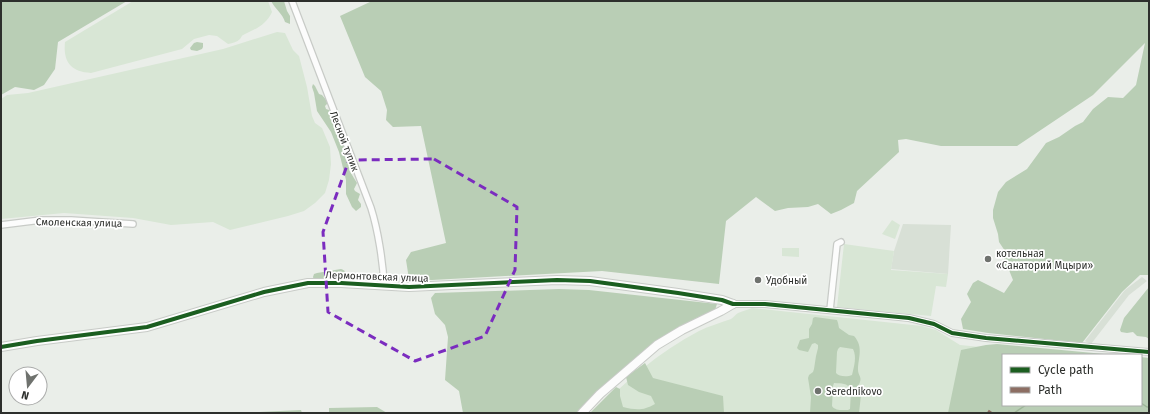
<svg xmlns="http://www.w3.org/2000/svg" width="1150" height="414" viewBox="0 0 1150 414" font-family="'Fira Sans',sans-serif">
<rect width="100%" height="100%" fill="#eaeee9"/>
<g fill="#d8e0d6">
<polygon points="903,224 951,225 948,274 891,269 894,251"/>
<polygon points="1142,277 1147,281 1129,295 1091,344 1085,341 1125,290"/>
</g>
<g fill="#d8e6d5">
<path d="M133,1H268L272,12C267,24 256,29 245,34C241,36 243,35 240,39C237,42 233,43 228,44L217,36L209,35L194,39L182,49L91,73C70,72 63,61 65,42Z"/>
<polygon points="277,32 285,33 293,50 299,56 307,87 312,116 315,123 322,128 330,147 331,164 329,180 325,193 315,203 304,211 288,216 230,230 213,222 171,225 133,218 64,213 1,219 1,99 7,95 28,93 223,49"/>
<polygon points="892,220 900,225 895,239 882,234"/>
<polygon points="844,244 894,251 891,270 948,274 946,287 936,286 931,316 837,307"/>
<polygon points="782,248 799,248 799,257 782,256"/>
<path d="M752,308L922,326L936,330L960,345L1062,355H1003V405H1141L1149,413H595C625,381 659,352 699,331C709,326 720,323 731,319C734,317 735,315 738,313C742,311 748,310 752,308Z"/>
</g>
<g fill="#b9ceb5" fill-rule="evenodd">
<polygon points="1,1 127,1 58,42 55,69 44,85 34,90 15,87 1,95"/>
<path d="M271,1H284L287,11L290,16V24L285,22C283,14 275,9 271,1Z"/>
<polygon points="372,1 1149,1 1149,275 1140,275 1122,292 1082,343 988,333 963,329 961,319 971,302 967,294 973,283 978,280 1004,293 1013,280 1009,270 1003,266 1005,251 999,242 998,234 993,218 993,210 998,192 1006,182 1027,169 1046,143 1059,137 1075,126 1083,122 1093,109 1108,97 1123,98 1136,85 1145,43 1093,95 1017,146 941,146 906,139 898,140 899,152 857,191 854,203 841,210 831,214 818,204 808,207 788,208 775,211 756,197 726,221 719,284 602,271 432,280 409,279 406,260 411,252 446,243 421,126 393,127 386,120 387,110 381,91 365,77 340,16"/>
<polygon points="197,42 203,43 203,47 202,49 197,51 191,50 190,48 194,43"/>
<polygon points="313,84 315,86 319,94 322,95 327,101 327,104 325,106 326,109 329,110 333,115 333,124 338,131 344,145 344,155 350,162 349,170 357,183 354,189 355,191 360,194 358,200 361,204 361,207 356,211 352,207 346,194 346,180 339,152 331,132 317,111 314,93 312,87"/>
<path d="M341,269C345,270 347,273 347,278L345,280H314L313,277L314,274L317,273Z"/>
<polygon points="1149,287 1149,339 1146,337 1137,336 1133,332 1127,333 1121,332 1120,330 1124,318"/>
<polygon points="559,289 589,290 717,304 715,310 681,327 639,355 595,393 576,413 463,413 459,391 445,380 448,337 445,325 435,314 431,298 435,293"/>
<path d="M815,317L837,320L838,323L839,328L849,335L854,336C864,347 858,358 858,370C858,375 862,377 860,382C859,386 856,387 854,390L856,392L861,395L859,413H810L811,397L808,378L809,375L813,372L814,369L816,356L818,348V345L815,343L812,344L808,352L799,350L797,348L800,340L809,338V329L812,324L813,318ZM840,347L853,349C857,357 854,366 852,375C848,377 839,377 836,373L837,352L838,349ZM834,383C842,384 847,382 851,390L850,409L848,410C843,410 835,411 832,406L833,386Z"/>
<polygon points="997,344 1115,355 1003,355 1003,405 1141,405 1141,357 1149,358 1149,413 948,413 961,350 986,345"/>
<path d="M645,363L653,378L723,396L724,413H590L616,387L620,389V396L623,407C636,410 643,411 655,404L651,396L639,392L628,385L626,377Z"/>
<polygon points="377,407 387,413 329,413 329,408"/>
<polygon points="301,410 302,413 256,413 259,412"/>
</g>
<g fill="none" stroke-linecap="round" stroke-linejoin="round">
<g stroke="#9db598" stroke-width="1.5">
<polyline points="1141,403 1147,407 1149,407"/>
<polyline points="1014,413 1026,405"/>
</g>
<defs>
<g id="street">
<path d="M292,1L371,208C378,230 383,262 384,285"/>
<polyline points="1,225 41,220 71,220 133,224"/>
<polyline points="733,304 765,304 909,318 934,324 952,333 986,338 1149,352"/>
<polyline points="830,310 837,244 841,242"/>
</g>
<g id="secondary">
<polyline points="1,347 37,341 147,327 264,292 308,283 341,283 409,287 557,280 590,281 678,293 722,300 733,304"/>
<polyline points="582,413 600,394 657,345 682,330 721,311 733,304"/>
</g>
</defs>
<use href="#street" stroke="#c8cbc7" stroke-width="8"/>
<use href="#secondary" stroke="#c8cbc7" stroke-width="10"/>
<use href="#street" stroke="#fcfcfc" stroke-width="5.5"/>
<use href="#secondary" stroke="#fcfcfc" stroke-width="8"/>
<polyline stroke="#8d6e63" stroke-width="3" stroke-dasharray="6 3" stroke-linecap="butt" points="988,411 991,413"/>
<defs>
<polyline id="cycleway" points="1,347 37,341 147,327 264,292 308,283 341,283 409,287 557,280 590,281 678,293 722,300 733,304 765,304 909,318 934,324 952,333 986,338 1149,352"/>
</defs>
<use href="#cycleway" stroke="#fff" stroke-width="6"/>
<use href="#cycleway" stroke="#1b5e20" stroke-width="4"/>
</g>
<path fill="none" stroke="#7b2cbf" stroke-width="3" stroke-dasharray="8 5" stroke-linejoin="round" d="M434,159L517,207L515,270L485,336L415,361L328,312L323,232L349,160Z"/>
<g fill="#6f726e" stroke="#fff" stroke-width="1.5">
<circle cx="988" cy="259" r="4"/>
<circle cx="758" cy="280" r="4"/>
<circle cx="818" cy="391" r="4"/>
</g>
<g text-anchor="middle" stroke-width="3.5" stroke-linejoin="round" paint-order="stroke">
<g font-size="10" fill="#2d2f2c" stroke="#fff">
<text transform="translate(345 141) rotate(69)" y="4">Лесной тупик</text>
<text transform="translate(79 222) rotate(1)" y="4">Смоленская улица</text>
<text transform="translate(377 276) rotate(2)" y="4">Лермонтовская улица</text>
</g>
<g font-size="10" fill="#2d2f2c" stroke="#fff" text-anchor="start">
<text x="996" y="257">котельная<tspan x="996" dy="12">«Санаторий Мцыри»</tspan></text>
<text x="766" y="284">Удобный</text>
<text x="826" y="395">Serednikovo</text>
</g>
</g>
<rect width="1150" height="414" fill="none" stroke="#2d2f2c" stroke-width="4"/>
<rect x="1002" y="354" width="140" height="52" fill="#ffffff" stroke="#abacab"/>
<rect x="1010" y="367" width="20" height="6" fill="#1b5e20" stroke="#abacab"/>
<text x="1038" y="374" font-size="12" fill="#2d2f2c">Cycle path</text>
<rect x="1010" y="387" width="20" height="6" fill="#8d6e63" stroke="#abacab"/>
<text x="1038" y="394" font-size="12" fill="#2d2f2c">Path</text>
<g transform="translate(28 386) rotate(196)"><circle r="19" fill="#ffffff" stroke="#abacab"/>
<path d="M0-3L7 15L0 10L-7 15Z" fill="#6f726e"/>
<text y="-6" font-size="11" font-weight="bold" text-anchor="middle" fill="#2d2f2c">N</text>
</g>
</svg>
